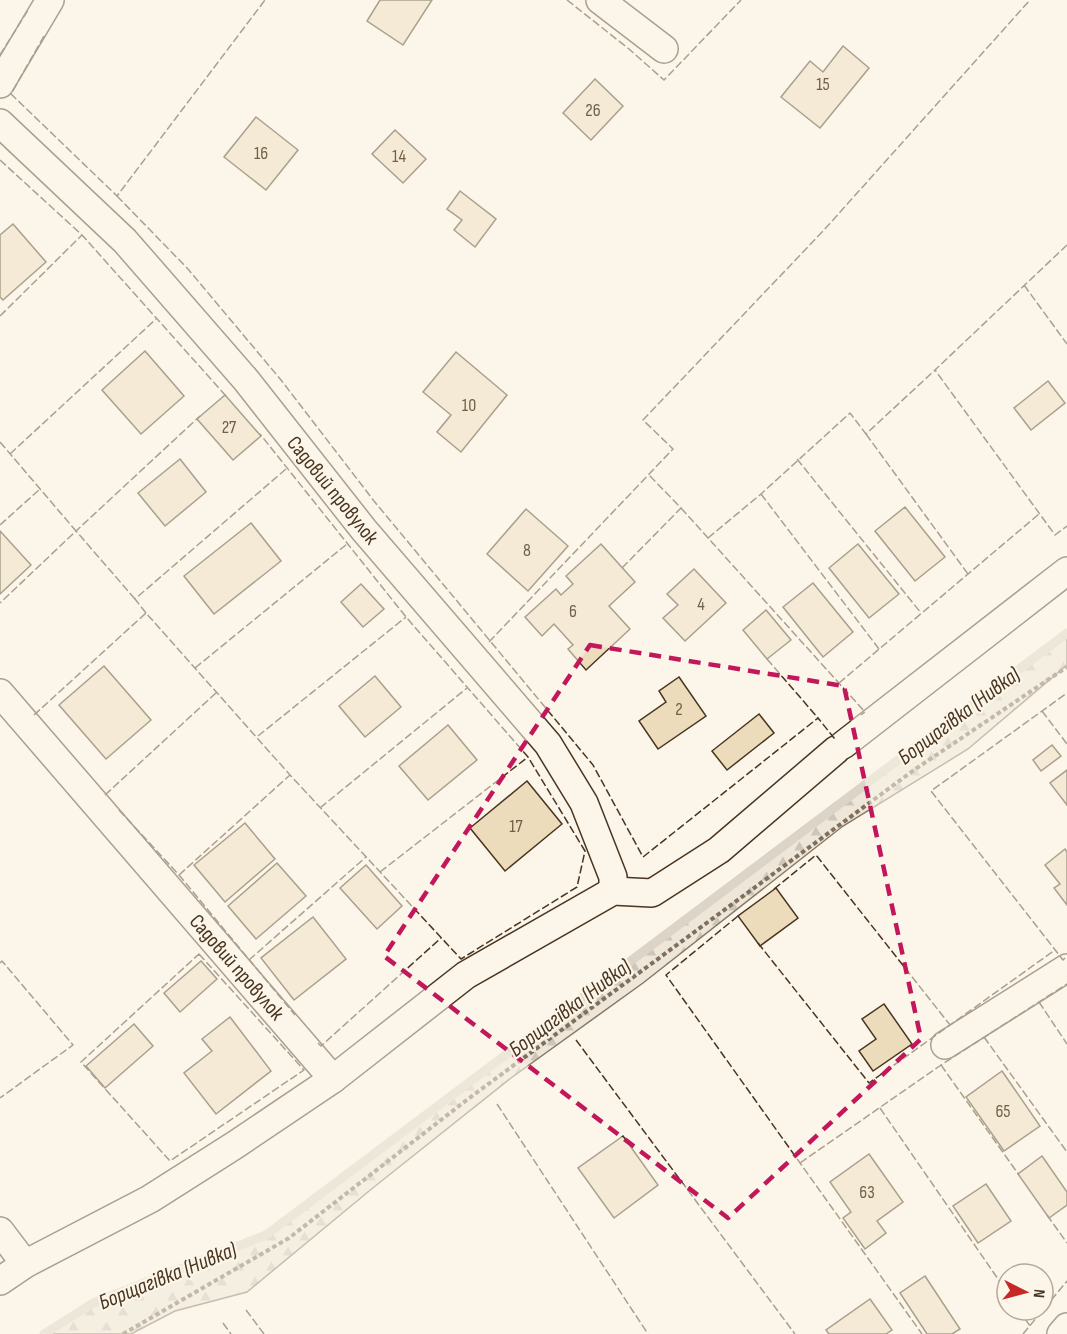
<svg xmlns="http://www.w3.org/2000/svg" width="1067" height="1334" viewBox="0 0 1067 1334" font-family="'Sofia Sans Condensed',sans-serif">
<defs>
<pattern id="forest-firs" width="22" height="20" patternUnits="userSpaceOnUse" patternTransform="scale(1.5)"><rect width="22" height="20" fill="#ede6d9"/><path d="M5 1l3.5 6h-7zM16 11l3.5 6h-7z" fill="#cdc6ba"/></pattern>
</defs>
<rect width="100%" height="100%" fill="#fbf6e9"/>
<polygon fill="url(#forest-firs)" stroke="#887966" stroke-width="1.5" points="1067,633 1067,665 968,749 843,826 643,983 511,1078 374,1187 247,1292 175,1311 131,1334 44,1334 93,1303 267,1235"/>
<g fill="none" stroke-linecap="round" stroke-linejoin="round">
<polyline stroke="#dcd4c6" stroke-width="9" points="44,1334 93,1303 266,1235 1067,633"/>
</g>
<g fill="#ecdcbc" stroke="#4a3520" stroke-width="1.5">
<polygon points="380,0 432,0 403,45 367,21"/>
<polygon points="843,46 869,68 820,128 781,97 810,61 823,72"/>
<polygon points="595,79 623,106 591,140 563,113"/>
<polygon points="256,117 298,150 266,190 224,157"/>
<polygon points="395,130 426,159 403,183 372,154"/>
<polygon points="460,191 496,219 475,247 454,230 462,220 447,209"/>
<polygon points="13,224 46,262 3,300 0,297 0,235"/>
<polygon points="145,351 184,396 141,434 102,390"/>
<polygon points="456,352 507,395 461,452 437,432 451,415 423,392"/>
<polygon points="1048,381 1065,403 1031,430 1014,408"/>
<polygon points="225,395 261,436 233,460 197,419"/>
<polygon points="180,459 206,492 165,526 138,493"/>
<polygon points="905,507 945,557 915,581 875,531"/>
<polygon points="526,509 568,546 528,591 487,554"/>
<polygon points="251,523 281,561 214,614 184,576"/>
<polygon points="0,531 31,565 0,594"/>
<polygon points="601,544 635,582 609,606 630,629 586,670 568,649 573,645 554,624 542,636 525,617 556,589 561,595 573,584 566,576"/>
<polygon points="858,544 899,594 869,618 829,568"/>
<polygon points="694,569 726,603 685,641 663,618 678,605 667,594"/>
<polygon points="813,583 853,632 823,657 783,607"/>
<polygon points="361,584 384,609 363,627 341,602"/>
<polygon points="766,610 791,640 767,659 743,630"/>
<polygon points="104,666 151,720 106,759 59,705"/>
<polygon points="375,676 401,707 365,737 339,706"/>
<polygon points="679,677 706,716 658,749 639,721 666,702 659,691"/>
<polygon points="759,714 774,733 727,770 712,751"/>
<polygon points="448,725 477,760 428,800 399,766"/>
<polygon points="1052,745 1061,756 1041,771 1033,760"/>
<polygon points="1067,770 1067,805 1050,783"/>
<polygon points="527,781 562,824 505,871 470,828"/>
<polygon points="245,823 275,859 225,902 194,865"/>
<polygon points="1065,849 1067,852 1067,905 1054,888 1060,884 1045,865"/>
<polygon points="277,863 306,896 256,939 228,906"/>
<polygon points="366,865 402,906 377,929 340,888"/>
<polygon points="776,888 798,918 760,946 738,916"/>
<polygon points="313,917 346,959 294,1000 261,958"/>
<polygon points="201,961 217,979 180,1012 164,993"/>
<polygon points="884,1004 912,1044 873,1071 859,1051 876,1039 862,1019"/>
<polygon points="230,1017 271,1071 216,1114 184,1073 212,1051 202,1039"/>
<polygon points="134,1024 153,1046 105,1088 86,1066"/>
<polygon points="1002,1071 1040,1126 1004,1151 966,1097"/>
<polygon points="623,1136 658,1185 614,1218 578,1168"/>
<polygon points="869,1154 903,1202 877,1221 886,1233 865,1249 843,1218 851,1212 830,1182"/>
<polygon points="1042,1156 1067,1192 1067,1205 1049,1218 1018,1174"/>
<polygon points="986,1184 1011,1221 978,1243 953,1206"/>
<polygon points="925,1276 960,1329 952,1334 927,1334 900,1293"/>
<polygon points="870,1299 892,1330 886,1334 829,1334 826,1330"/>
</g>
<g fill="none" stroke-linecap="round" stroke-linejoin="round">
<defs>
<g id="street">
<polyline points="600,0 664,49"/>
<polyline points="0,84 50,0"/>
<polyline points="0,123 125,241 246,380 364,530 548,744 584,803 613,877 613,891"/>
<polyline points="0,693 333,1079"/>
<polyline points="843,745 1067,571"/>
<polyline points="945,1045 1067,968"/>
<polyline points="0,1231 25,1264"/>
<polyline points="0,1281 25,1264 150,1199 235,1145 333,1079 466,975 613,891 652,893 719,850 836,750"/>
<polyline points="1061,1334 1067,1327"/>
</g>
</defs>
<use href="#street" stroke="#4a3520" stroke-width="30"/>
<polyline stroke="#7f6f5c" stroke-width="4" stroke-dasharray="4.5 3" stroke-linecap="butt" points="123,1334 289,1238 468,1099 914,770 1067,667"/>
<use href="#street" stroke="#fbf6e9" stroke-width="27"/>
<g stroke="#4a3520" stroke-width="1.5" stroke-dasharray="8 3" stroke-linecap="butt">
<polyline points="567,0 629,49 664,80 741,0"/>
<polyline points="44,36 11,94 117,196 265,0"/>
<polyline points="0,55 28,10"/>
<polyline points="0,160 82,235 226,396"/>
<polyline points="117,196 188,269 281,380 374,501 593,765 643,857 818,718 834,738 836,736"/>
<polyline points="1067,245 935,370 1055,535 1067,526"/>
<polyline points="1024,285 1067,344"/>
<polyline points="0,316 82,235"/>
<polyline points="866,434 968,574"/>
<polyline points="0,442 76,531 0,603"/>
<polyline points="10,454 156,319"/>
<polyline points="797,459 921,613"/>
<polyline points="761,494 879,649"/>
<polyline points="681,508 865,712 861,715"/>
<polyline points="0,525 40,489"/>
<polyline points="708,538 761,494 850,413 866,434 935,370"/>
<polyline points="622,568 681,508 649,475"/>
<polyline points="135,599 76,531 200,416"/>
<polyline points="146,613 135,599 286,469"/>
<polyline points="489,642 673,449 643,420 824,230 1030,0"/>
<polyline points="767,659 818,718"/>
<polyline points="195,668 347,544"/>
<polyline points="839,683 1039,514"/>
<polyline points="1042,711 1067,744"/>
<polyline points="34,715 146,613 290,775 461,959 577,887 585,851 528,757 406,617 260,434"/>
<polyline points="258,736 406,617"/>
<polyline points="105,795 217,692"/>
<polyline points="320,808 467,688"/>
<polyline points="119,810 179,875 295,1015"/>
<polyline points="380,872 528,757"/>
<polyline points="179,875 290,775"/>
<polyline points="774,889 816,855 950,1025"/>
<polyline points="738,916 666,975 922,1334"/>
<polyline points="758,943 869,1083 1055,950"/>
<polygon points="199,954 304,1070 170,1161 81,1062"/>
<polyline points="1065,958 1063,960 931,791 1067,693"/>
<polyline points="249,960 366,857"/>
<polyline points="0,963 2,961 73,1045 0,1098"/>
<polyline points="1039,1002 1067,1044"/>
<polyline points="984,1037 1067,1152"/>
<polyline points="576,1040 795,1334"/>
<polyline points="318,1043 321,1046 441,938"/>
<polyline points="941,1065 1019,1175"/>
<polyline points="497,1104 648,1334"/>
<polyline points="880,1108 1007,1292"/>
<polyline points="800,1163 941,1065 1067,984"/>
<polyline points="1047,1215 1067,1243"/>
<polyline points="246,1310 264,1334"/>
<polyline points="1019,1310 1030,1326"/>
<polyline points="223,1323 231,1334"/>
<polyline points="1023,1334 1067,1281"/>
</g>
</g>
<path d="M0 0H1067V1334H0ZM590,645L844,686L921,1039L728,1218L384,956Z" fill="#fbf6e9" fill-opacity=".55" fill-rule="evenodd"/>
<path fill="none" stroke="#c2185b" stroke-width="4.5" stroke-dasharray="12 8" stroke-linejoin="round" d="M590,645L844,686L921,1039L728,1218L384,956Z"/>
<g text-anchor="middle" stroke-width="4.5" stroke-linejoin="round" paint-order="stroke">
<g font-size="18" fill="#725f47">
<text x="823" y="90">15</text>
<text x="593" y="116">26</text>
<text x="261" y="159">16</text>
<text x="399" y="162">14</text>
<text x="469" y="411">10</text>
<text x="229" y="433">27</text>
<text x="527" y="556">8</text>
<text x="701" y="610">4</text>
<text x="573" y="617">6</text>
<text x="679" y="715">2</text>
<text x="516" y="832">17</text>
<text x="1003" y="1117">65</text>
<text x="867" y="1198">63</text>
</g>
<g font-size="21" fill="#4a3520" stroke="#fbf6e9">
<text transform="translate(333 490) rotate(51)" y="7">Садовий провулок</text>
<text transform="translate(237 967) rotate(49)" y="7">Садовий провулок</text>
</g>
<g font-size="22" font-style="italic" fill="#4a3520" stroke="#fbf6e9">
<text transform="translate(958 715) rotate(-37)" y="8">Борщагівка (Нивка)</text>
<text transform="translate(569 1007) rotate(-37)" y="8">Борщагівка (Нивка)</text>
<text transform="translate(167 1275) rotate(-22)" y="8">Борщагівка (Нивка)</text>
</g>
</g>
<g transform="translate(1025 1292) rotate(96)"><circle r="28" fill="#fbf6e9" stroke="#b4a999" stroke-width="1.5"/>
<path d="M0-4.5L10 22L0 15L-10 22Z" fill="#c62828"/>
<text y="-9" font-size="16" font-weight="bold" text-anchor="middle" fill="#4a3520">N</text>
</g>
</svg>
